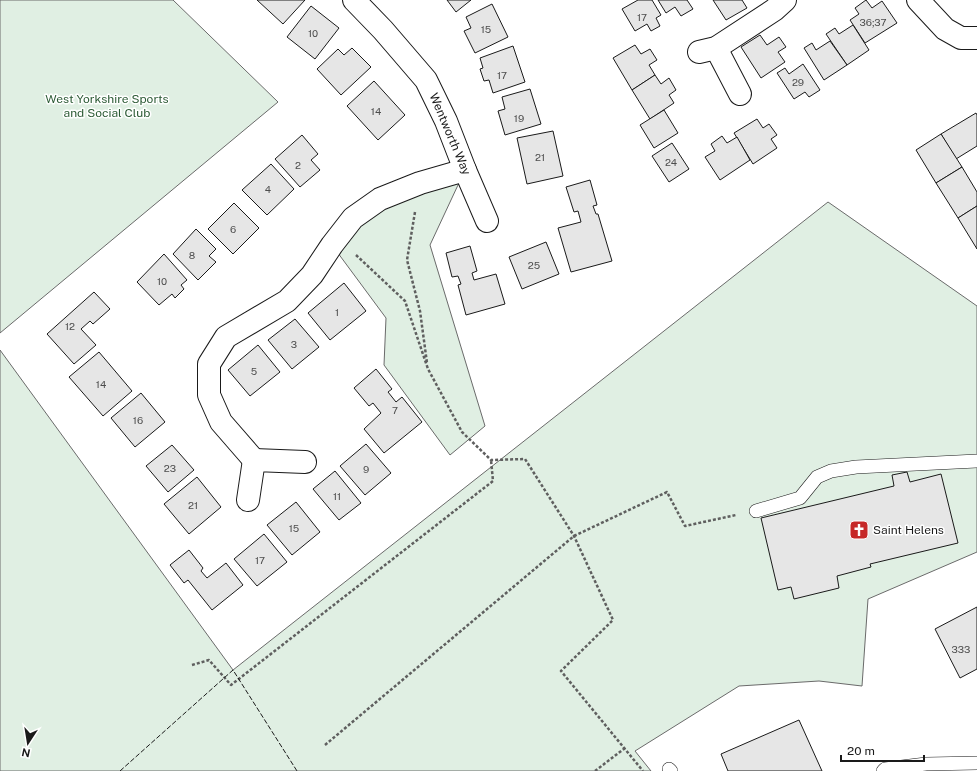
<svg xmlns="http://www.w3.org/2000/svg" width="977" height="771" viewBox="0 0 977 771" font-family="'Public Sans',sans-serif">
<rect width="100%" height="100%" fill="#fff"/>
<g fill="#e0efe3" stroke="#6a6a6a">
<polygon points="0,0 173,0 278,102 0,333"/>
<polygon points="465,170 430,245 485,426 450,455 384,365 386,318 332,245 353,218"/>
<polygon points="828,202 977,306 977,552 868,599 862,686 819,681 739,686 635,751 651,771 0,771 0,350 233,670"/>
</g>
<g fill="#e6e6e6" stroke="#1a1a1a">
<polygon points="257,0 305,0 283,24"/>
<polygon points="447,0 471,0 456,12"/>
<polygon points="638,0 652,0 661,15 656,18 660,26 651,31 647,24 635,31 622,9"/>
<polygon points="658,0 687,0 693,9 681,16 675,7 666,13"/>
<polygon points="713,0 742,0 747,8 726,20"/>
<polygon points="866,0 872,8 882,1 897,23 865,43 850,20 859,14 855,8"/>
<polygon points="492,4 508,37 475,53 464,31 471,28 466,17"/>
<polygon points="311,6 339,28 315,59 287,37"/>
<polygon points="853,25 869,50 847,65 826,34 835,28 839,34"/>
<polygon points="760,35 767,45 779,37 786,47 778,52 785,62 761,78 741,47"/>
<polygon points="830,41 847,65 824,80 804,48 812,43 816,50"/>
<polygon points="635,45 641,54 650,49 657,60 649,65 655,75 632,90 613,58"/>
<polygon points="513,46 525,82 493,93 489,80 484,81 480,69 483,68 480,58"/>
<polygon points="352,48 371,67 341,95 317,69 338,49 344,55"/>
<polygon points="803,64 820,90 809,97 805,92 794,99 777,73 785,68 789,74"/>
<polygon points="655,75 661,84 669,78 676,90 669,95 674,103 650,119 632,90"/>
<polygon points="374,81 405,115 378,140 347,106"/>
<polygon points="530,89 541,124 505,135 498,111 505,109 502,97"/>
<polygon points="664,110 678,133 654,148 640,125"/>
<polygon points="976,113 977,115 977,146 956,159 941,134"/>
<polygon points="757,119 763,128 769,124 777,135 771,139 777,148 753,164 734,133"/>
<polygon points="553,131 563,176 527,184 517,138"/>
<polygon points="941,134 962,167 936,183 916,150"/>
<polygon points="302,135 318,154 311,160 320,170 300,187 275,159"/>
<polygon points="722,136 727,143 737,137 750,160 720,180 705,157 715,151 711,144"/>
<polygon points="672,143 689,169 669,182 652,156"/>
<polygon points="271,164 294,189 267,215 242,190"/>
<polygon points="962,167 977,192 977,206 958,218 936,183"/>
<polygon points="590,180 597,205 593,206 596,214 598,214 612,261 571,272 558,228 581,222 578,211 574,212 566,187"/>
<polygon points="234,203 259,228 233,254 208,229"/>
<polygon points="977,206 977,249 958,218"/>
<polygon points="196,229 216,249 209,256 216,262 198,280 173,254"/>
<polygon points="546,242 559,274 522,289 509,257"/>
<polygon points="470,246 477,271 472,273 474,280 496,274 505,304 466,315 458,285 461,284 458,276 452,277 446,253"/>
<polygon points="164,254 187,280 181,285 184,289 175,298 172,294 159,305 137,282"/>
<polygon points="344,283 366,311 330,340 308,313"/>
<polygon points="94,292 110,309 93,324 90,321 81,329 96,345 74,364 47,334"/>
<polygon points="295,319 319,347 292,369 268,340"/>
<polygon points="258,345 280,372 250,396 228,370"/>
<polygon points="99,352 132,391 103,416 69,377"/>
<polygon points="376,369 392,389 388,392 396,402 402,397 422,422 384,453 364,429 381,413 373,403 369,406 354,388"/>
<polygon points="141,393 165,422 135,447 111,418"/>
<polygon points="366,444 391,473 365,495 340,466"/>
<polygon points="172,445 194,470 168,492 146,466"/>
<polygon points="335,471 361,503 339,520 313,489"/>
<polygon points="907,472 910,482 941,474 958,543 870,564 871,567 837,576 839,588 794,599 791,587 778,590 761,518 894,486 892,475"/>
<polygon points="197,477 221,507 189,534 164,504"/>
<polygon points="296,502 320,532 292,555 267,525"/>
<polygon points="264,534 287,562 257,586 234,559"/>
<polygon points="189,550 203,568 201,571 207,578 226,563 243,585 212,610 188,580 184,583 170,565"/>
<polygon points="977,607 977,669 960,678 935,629"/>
<polygon points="799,720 822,771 728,771 721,754"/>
</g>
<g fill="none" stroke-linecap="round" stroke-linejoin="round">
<defs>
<g id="service">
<polyline points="756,511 800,498 817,477 831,471 856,467 977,461"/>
<polyline points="669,769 671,771"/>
<polyline points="883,771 885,769 926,764 977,763"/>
</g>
<g id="minor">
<polyline points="354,0 383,30 426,80 446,121 465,170 487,221"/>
<polyline points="918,0 945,29 961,38 977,38"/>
<polyline points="716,48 740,94"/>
<polyline points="699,52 716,48 774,10 785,0"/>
<polyline points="254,460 221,422 209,395 209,364 226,337 287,301 312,275 332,245 353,218 380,199 420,183 465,170"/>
<polyline points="248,500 254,460 305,462"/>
</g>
</defs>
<use href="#service" stroke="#1a1a1a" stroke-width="14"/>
<use href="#minor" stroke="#1a1a1a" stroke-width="24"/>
<g stroke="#5f5f5f" stroke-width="2.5" stroke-dasharray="3 2" stroke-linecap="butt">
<polyline points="415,212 407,260 420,311 427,363"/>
<polyline points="356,255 405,301 428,369 462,432 491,460 525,459 574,536 613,620 561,671 643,771"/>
<polyline points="192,665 209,660 231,685 493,481 491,460"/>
<polyline points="325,745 574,536 667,492 685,526 736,515"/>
<polyline points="595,771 625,748"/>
</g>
<use href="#service" stroke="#fff" stroke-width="13"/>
<use href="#minor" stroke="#fff" stroke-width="22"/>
<polyline stroke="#1a1a1a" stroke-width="1" stroke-dasharray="5 2" stroke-linecap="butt" points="120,771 233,670 297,771"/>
</g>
<defs>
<symbol id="church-square" viewBox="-11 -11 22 22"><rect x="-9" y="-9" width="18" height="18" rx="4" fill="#c62828" stroke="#fff"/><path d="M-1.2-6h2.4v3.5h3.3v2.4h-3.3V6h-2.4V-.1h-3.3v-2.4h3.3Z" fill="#fff"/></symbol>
</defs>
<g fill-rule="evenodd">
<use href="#church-square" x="848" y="519" width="22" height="22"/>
</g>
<g text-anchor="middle" stroke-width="3" stroke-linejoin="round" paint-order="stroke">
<g font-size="10" fill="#4d4d4d">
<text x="642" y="21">17</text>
<text x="873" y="26">36;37</text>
<text x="486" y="33">15</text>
<text x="313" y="37">10</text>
<text x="502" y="79">17</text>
<text x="798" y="86">29</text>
<text x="376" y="115">14</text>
<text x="519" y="122">19</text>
<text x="540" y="161">21</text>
<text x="671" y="166">24</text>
<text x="298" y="169">2</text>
<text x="268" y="193">4</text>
<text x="233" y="233">6</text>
<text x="192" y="259">8</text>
<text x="534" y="269">25</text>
<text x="162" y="285">10</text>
<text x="337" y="316">1</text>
<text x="70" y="330">12</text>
<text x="294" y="348">3</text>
<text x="254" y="375">5</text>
<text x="101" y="388">14</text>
<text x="395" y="414">7</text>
<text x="138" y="424">16</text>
<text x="170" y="472">23</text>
<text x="366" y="473">9</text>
<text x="337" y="500">11</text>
<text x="193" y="509">21</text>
<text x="294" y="532">15</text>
<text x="260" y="564">17</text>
<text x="961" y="653">333</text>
</g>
<g font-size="12" fill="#2b5a34" stroke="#fff">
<text x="107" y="103">West Yorkshire Sports<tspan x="107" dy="14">and Social Club</tspan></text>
</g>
<g font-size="12" fill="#1a1a1a" stroke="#fff">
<text transform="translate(450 134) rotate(67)" y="4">Wentworth Way</text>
</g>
<g font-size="12" fill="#1a1a1a" stroke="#fff" text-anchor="start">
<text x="873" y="534">Saint Helens</text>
</g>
</g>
<g transform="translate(28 743) rotate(192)" stroke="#ffffff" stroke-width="3" paint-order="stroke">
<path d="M0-3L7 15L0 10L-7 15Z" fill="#1a1a1a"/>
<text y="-6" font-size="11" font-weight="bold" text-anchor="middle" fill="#1a1a1a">N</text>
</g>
<path d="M841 755v6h83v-6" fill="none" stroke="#1a1a1a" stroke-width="2"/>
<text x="847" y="755" font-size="12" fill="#1a1a1a" stroke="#ffffff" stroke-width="3" paint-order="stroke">20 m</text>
</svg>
